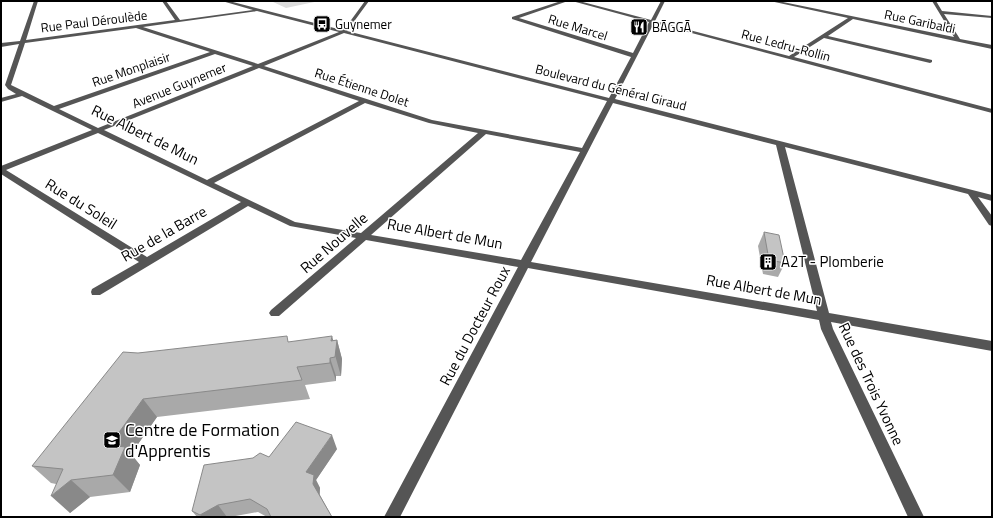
<svg xmlns="http://www.w3.org/2000/svg" width="993" height="518" viewBox="0 0 993 518" font-family="'Titillium Web',sans-serif">
<rect width="100%" height="100%" fill="#fff"/>
<polygon fill="#dcdcdc" points="271,1 319,1 286,8"/>
<g fill="none" stroke-linecap="round" stroke-linejoin="round">
<path fill="#555" fill-rule="evenodd" d="M34,1H38L26,40L175,20L162,1H166L180,20L253,10L222,1H229L342,30L346,27L365,1H369L347,31L609,98L631,57L512,19V17L561,1H568L519,18L633,53L649,22L572,1H579L651,20L661,1H665L655,21L789,56L848,18L770,1H778L954,37L932,1H936L942,11L992,16V18L944,14L960,39L992,45V49L853,19L828,36L932,60V62L930,63L824,38L794,57L992,109V113L654,23L615,99L992,195V201L978,197L992,216V226L989,225L968,194L785,147L829,313L992,341V351L831,322L833,329L924,517H908L821,329L819,320L528,268L400,517H384L518,267L366,240L279,316H271L269,313L271,310L356,238L290,226L248,206L100,295H92L91,292L92,289L139,262L1,174V166L92,130L22,96L1,102V98L16,94L8,89L5,85L19,44L1,47V43L20,41ZM257,11L339,32L258,64L143,27ZM136,28L210,52L54,106L11,85L25,43ZM344,33L607,101L582,148L432,120L264,66ZM215,54L253,66L98,128L59,109ZM259,68L359,101L207,180L104,130ZM365,103L429,123L478,133L361,233L295,222L214,183ZM613,103L776,145L817,311L531,262ZM98,133L241,202L147,257L6,170ZM486,134L580,152L521,260L371,235Z"/>
</g>
<g fill="#a9a9a9">
<polygon points="764,232 785,263 778,277 763,274 758,246"/>
<polygon points="337,340 342,359 341,376 336,376 336,381 305,385 310,399 157,417 131,454 140,465 130,492 90,497 70,513 56,484 51,483 32,466 138,353"/>
<polygon points="337,449 316,480 320,488 320,495 332,517 267,517 258,512 230,517 197,517 192,511 269,457"/>
</g>
<g fill="#898989">
<polygon points="332,336 336,350 337,340 342,359 341,376 331,341"/>
<polygon points="330,358 336,376 336,381 330,363"/>
<polygon points="143,399 157,417 131,454 140,465 130,492 113,475 110,445"/>
<polygon points="332,435 337,449 316,480 320,488 319,497 306,472"/>
<polygon points="71,480 90,497 70,513 51,496"/>
<polygon points="218,505 227,517 202,517 200,515"/>
</g>
<g fill="#c4c4c4" stroke="#898989">
<polygon points="764,232 779,235 785,263 769,260"/>
<polygon points="287,336 288,342 332,336 331,341 337,340 335,357 330,358 330,363 297,367 302,380 143,399 110,445 125,447 113,475 71,480 51,496 63,469 32,466 123,352 138,353"/>
<polygon points="296,422 332,435 306,472 314,475 313,484 332,517 271,517 267,509 250,499 218,505 200,515 192,511 204,465 253,458 260,453 269,457"/>
</g>
<defs>
<symbol id="bus-square" viewBox="-11 -11 22 22"><rect x="-9" y="-9" width="18" height="18" rx="4" fill="#000" stroke="#fff"/><path d="M-5-6H5V4H4V6H2V4H-2V6H-4V4H-5ZM-3.5-4V0h7V-4ZM-3.5 1.2v1.5H-2V1.2ZM2 1.2v1.5H3.5V1.2Z" fill="#fff"/></symbol>
<symbol id="restaurant-square" viewBox="-11 -11 22 22"><rect x="-9" y="-9" width="18" height="18" rx="4" fill="#000" stroke="#fff"/><path d="M-5-6h1v4h1v-4h1v4h1v-4h1v5L-1.5 .5V6h-2V.5L-5-1ZM5-6V6H3V1.5H1.5Q1.5-4 5-6Z" fill="#fff"/></symbol>
<symbol id="building-square" viewBox="-11 -11 22 22"><rect x="-9" y="-9" width="18" height="18" rx="4" fill="#000" stroke="#fff"/><path d="M-4-6H4V6H1V3H-1V6H-4ZM-2.5-4.3h1.7v1.8h-1.7ZM.8-4.3h1.7v1.8H.8ZM-2.5-1h1.7V.8h-1.7ZM.8-1h1.7V.8H.8Z" fill="#fff"/></symbol>
<symbol id="university-square" viewBox="-11 -11 22 22"><rect x="-9" y="-9" width="18" height="18" rx="4" fill="#000" stroke="#fff"/><path d="M0-5L7-2L0 1L-7-2ZM-4 1L0 2.5L4 1V4Q0 6-4 4Z" fill="#fff"/></symbol>
</defs>
<g fill-rule="evenodd">
<use href="#bus-square" x="312" y="14" width="20" height="20"/>
<use href="#restaurant-square" x="629" y="17" width="20" height="20"/>
<use href="#building-square" x="758" y="252" width="20" height="20"/>
<use href="#university-square" x="102" y="430" width="20" height="20"/>
</g>
<g text-anchor="middle" stroke-width="3" stroke-linejoin="round" paint-order="stroke">
<g font-size="13" fill="#000" stroke="#fff">
<text transform="translate(94 21) rotate(-7)" y="5">Rue Paul Déroulède</text>
<text transform="translate(920 21) rotate(12)" y="5">Rue Garibaldi</text>
<text transform="translate(578 27) rotate(17)" y="5">Rue Marcel</text>
<text transform="translate(786 45) rotate(15)" y="5">Rue Ledru-Rollin</text>
<text transform="translate(131 69) rotate(-19)" y="5">Rue Monplaisir</text>
<text transform="translate(179 85) rotate(-22)" y="5">Avenue Guynemer</text>
<text transform="translate(362 87) rotate(18)" y="5">Rue Étienne Dolet</text>
<text transform="translate(611 87) rotate(14)" y="5">Boulevard du Général Giraud</text>
</g>
<g font-size="13" fill="#000" stroke="#fff" text-anchor="start">
<text x="335" y="29">Guynemer</text>
<text x="652" y="32">BĀGGĀ</text>
</g>
<g font-size="15" fill="#000" stroke="#fff">
<text transform="translate(145 135) rotate(26)" y="5">Rue Albert de Mun</text>
<text transform="translate(81 204) rotate(32)" y="5">Rue du Soleil</text>
<text transform="translate(164 234) rotate(-30)" y="5">Rue de la Barre</text>
<text transform="translate(445 234) rotate(10)" y="5">Rue Albert de Mun</text>
<text transform="translate(334 243) rotate(-41)" y="5">Rue Nouvelle</text>
<text transform="translate(764 290) rotate(10)" y="5">Rue Albert de Mun</text>
<text transform="translate(475 326) rotate(-62)" y="5">Rue du Docteur Roux</text>
<text transform="translate(871 384) rotate(65)" y="5">Rue des Trois Yvonne</text>
</g>
<g font-size="15" fill="#000" stroke="#fff" text-anchor="start">
<text x="781" y="267">A2T - Plomberie</text>
</g>
<g font-size="18" fill="#000" stroke="#fff" text-anchor="start">
<text x="125" y="436">Centre de Formation<tspan x="125" dy="21">d'Apprentis</tspan></text>
</g>
</g>
<rect width="993" height="518" fill="none" stroke="#000000" stroke-width="4"/>
</svg>
